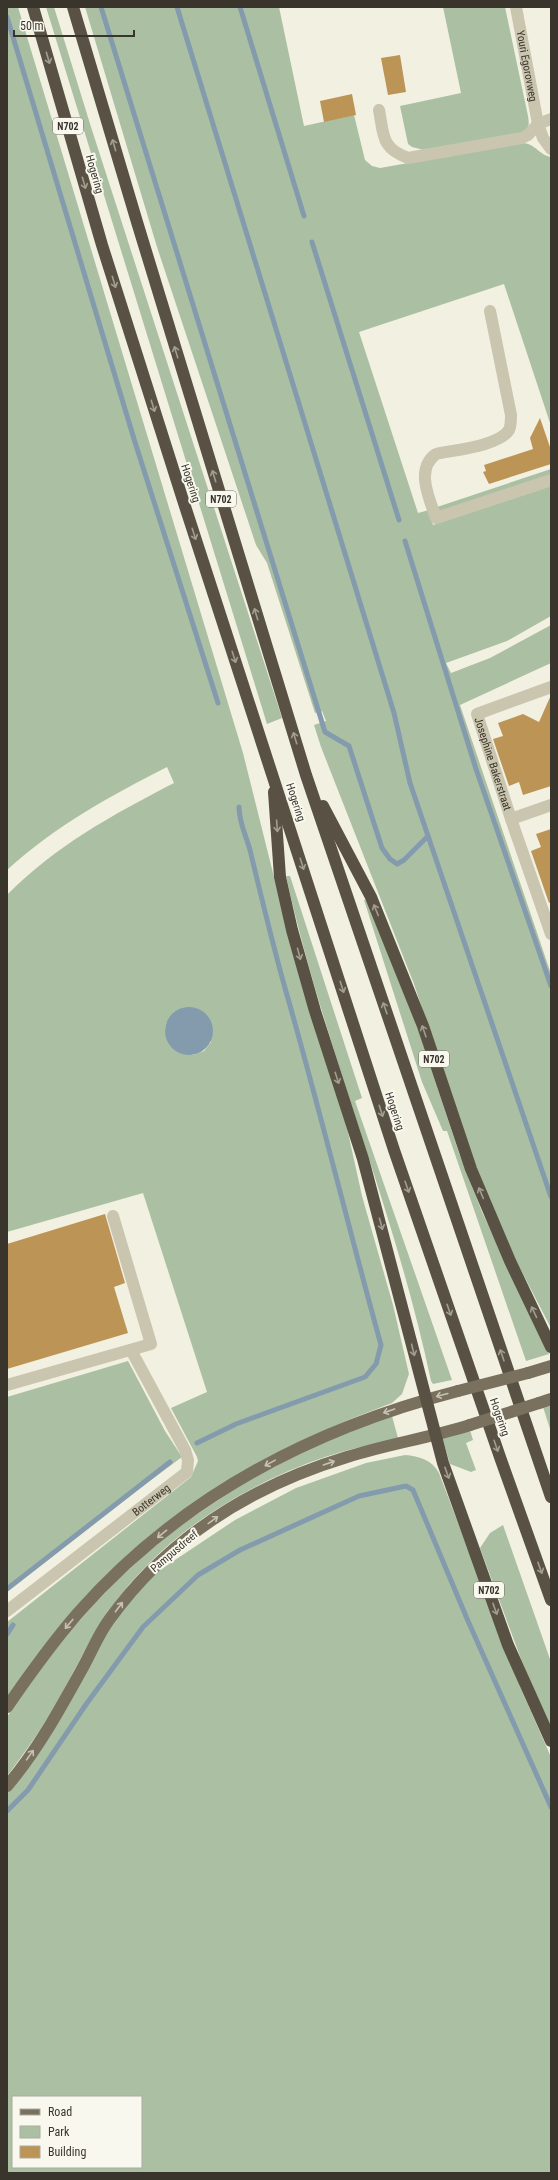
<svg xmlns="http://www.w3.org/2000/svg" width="558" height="2180" viewBox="0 0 558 2180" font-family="'Roboto Condensed',sans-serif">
<rect width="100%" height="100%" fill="#f2f0e1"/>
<g fill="#abc0a2" fill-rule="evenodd">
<path d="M7,7H18L243,753L278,893L347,1128L362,1196L393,1305L409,1374L402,1394L392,1403L348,1420L285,1449L242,1473L164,1526L7,1700V1622L191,1477L198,1461L197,1457L171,1408L207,1392L143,1193L7,1232V895C55,846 114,814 174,783L167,767C110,796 55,826 7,870ZM195,1008L202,1011L211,1042L204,1051L193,1055L165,1032L166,1023Z"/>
<polygon points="46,7 54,7 91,127 282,718 267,724"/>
<path d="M85,7H279L304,126L354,115L365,160L372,166L380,168L522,143C535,143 539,155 551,157V426L504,284L359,332L418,513L429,510L433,525L551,486V616L507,641L446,663L451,673L490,658L551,625V663L460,705L551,974V1328L510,1249L471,1154L414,984L321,747L314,725L326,721L322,711L315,713L267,563L256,545L157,247Z"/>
<path d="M443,7H505L528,116C529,123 530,128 524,133L424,150L412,147L408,144L400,106L461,93Z"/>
<polygon points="551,469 551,475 441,512 437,507"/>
<path d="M286,876H290L362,1098L355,1101L452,1380L433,1384L431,1381C395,1209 324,1048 286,876Z"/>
<polygon points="367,899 409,1002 459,1153 482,1212 549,1354 526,1361 447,1131 443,1131 422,1082 364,900"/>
<polygon points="128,1361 165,1431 182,1457 7,1587 7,1397"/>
<polygon points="551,1405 551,1432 543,1407"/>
<path d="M392,1416L398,1438C374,1444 349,1449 325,1457C241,1486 160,1537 109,1611C93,1633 81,1658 68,1682C51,1715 30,1746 7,1776V1717L29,1684L70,1631L111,1586L149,1551L187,1521L239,1486L324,1440Z"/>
<polygon points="470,1430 473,1440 466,1443 476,1470 471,1472 450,1464 442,1437"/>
<path d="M405,1455C419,1456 432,1460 439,1473L521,1689L551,1757V2173H7V1793L118,1615L154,1574L235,1520L296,1488L366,1463ZM13,2097H141V2167H13Z"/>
<polygon points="503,1525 551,1662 551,1730 521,1659 480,1548 490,1533"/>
</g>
<circle fill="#839bad" cx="189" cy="1031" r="24"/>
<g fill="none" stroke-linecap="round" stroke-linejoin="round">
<g stroke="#839bad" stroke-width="5">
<polyline points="101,7 325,732 349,746 382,848 390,859 397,864 404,860 428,836"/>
<polyline points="177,7 394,713 410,783 551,1197"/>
<polyline points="240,7 304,216"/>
<polyline points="7,17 134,439 218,703"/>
<polyline points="312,242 399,520"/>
<polyline points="405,541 476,769 551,986"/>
<path d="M197,1443L236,1424L365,1377L376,1364L381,1345C348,1226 319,1106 285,988C272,942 261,896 250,850C246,835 239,823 239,807"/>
<polyline points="7,1589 170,1462"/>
<polyline points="7,1634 13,1625"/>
<polyline points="7,1811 28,1790 87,1703 143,1627 198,1575 240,1550 359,1496 406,1486 413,1490 468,1621 551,1807"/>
</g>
</g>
<g fill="#bc9455">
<polygon points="400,55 406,92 388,95 381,58"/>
<polygon points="352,94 356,115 324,122 320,101"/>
<polygon points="540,418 551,450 551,464 489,484 483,472 486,471 484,465 533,449 530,438"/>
<polygon points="551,695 551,786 523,795 519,782 509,786 493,739 503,736 498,723 523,714 539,722"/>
<polygon points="551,829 551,902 549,903 531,851 541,847 536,834"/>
<polygon points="105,1214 125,1283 114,1287 128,1333 7,1369 7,1244"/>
</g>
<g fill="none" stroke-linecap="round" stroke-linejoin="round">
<g stroke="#c9c5ae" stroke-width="12">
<path id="s1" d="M516,7L538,124L543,138L551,149"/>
<path d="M379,110C384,136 381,148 408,158L522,138L528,135L538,124L551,119"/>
<path d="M490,311L511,415C511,419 511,426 509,430C499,446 454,450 436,454C415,469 429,498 436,518L551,480"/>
<path id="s2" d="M551,687L477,714L511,819L551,934"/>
<polyline points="511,819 551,805"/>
<polyline points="7,1385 151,1344 113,1216"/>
<path id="s3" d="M7,1611L187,1472L188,1460L185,1450L131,1350"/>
</g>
<g stroke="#79715e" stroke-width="12">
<polyline points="528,1373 551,1366"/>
<polyline points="539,1403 551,1399"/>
<path d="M7,1707C29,1675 52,1643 78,1613C179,1498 311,1429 458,1391"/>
<path d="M7,1786C37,1751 60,1709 82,1669C91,1653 98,1635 109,1620C168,1538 251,1486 347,1457C388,1444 429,1438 470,1425"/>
</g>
<g stroke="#595244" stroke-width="12">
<polyline points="33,7 102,245 182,497 394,1150 501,1460 551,1600"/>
<polyline points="73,7 137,222 306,775 551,1497"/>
<polyline points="274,792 280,877 292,930 315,1011 363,1159 443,1463 508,1645 551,1741"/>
<polyline points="323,806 371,897 423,1026 471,1169 510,1261 551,1347"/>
</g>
<g stroke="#79715e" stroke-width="12">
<polyline points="458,1391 528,1373"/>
<polyline points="470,1425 539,1403"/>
</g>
</g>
<defs><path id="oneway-shaft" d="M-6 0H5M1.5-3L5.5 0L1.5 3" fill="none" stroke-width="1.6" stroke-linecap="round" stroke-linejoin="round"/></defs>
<g stroke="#a19d90">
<use href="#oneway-shaft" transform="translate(48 58) rotate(74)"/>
<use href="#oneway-shaft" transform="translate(114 145) rotate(-106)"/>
<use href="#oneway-shaft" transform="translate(84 183) rotate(74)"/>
<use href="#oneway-shaft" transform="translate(114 282) rotate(73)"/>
<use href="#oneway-shaft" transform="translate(176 352) rotate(-107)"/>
<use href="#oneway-shaft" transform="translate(153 406) rotate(73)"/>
<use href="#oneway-shaft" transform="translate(214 476) rotate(-107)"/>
<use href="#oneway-shaft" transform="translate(194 534) rotate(72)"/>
<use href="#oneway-shaft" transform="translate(256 614) rotate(-107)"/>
<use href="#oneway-shaft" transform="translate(234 657) rotate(72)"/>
<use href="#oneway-shaft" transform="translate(295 738) rotate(-107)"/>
<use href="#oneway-shaft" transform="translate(277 826) rotate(86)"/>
<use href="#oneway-shaft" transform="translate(302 864) rotate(72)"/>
<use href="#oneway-shaft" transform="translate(376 910) rotate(-112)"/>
<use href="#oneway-shaft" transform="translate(299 954) rotate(75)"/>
<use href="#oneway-shaft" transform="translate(342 987) rotate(72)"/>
<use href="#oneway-shaft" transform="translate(385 1008) rotate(-109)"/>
<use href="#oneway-shaft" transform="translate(424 1031) rotate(-109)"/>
<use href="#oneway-shaft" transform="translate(337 1078) rotate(72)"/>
<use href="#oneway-shaft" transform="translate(381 1111) rotate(72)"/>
<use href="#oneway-shaft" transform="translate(407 1187) rotate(71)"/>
<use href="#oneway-shaft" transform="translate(481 1193) rotate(-113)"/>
<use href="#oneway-shaft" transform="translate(381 1224) rotate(75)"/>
<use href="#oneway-shaft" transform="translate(449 1310) rotate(71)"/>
<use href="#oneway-shaft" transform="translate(534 1312) rotate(-115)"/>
<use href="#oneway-shaft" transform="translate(413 1350) rotate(76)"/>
<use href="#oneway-shaft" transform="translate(502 1355) rotate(-109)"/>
<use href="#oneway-shaft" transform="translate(496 1446) rotate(71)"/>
<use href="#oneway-shaft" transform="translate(447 1473) rotate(70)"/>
<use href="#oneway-shaft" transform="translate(540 1568) rotate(70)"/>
<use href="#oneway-shaft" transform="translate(495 1609) rotate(70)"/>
</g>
<g stroke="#c6c2b4">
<use href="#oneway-shaft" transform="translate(442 1395) rotate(165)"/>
<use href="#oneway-shaft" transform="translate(389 1411) rotate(161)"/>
<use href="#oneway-shaft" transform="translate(270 1463) rotate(151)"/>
<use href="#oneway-shaft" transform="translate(329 1463) rotate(-19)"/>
<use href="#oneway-shaft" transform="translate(213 1520) rotate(-36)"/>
<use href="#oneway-shaft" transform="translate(162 1534) rotate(141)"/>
<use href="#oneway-shaft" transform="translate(119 1607) rotate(-53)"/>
<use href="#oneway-shaft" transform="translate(69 1624) rotate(130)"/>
<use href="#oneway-shaft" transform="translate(30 1755) rotate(-55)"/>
</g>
<g text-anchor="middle" stroke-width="4" stroke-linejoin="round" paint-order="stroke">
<g fill="#f9f8ee" stroke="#736f66" stroke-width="1">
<rect x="53" y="118" width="30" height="16" rx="3"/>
<rect x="206" y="491" width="30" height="16" rx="3"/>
<rect x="419" y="1051" width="30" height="16" rx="3"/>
<rect x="474" y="1582" width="30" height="16" rx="3"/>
</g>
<g font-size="10" font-weight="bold" fill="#39342c">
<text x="68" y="130">N702</text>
<text x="221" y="503">N702</text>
<text x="434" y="1063">N702</text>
<text x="489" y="1594">N702</text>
</g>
<g font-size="11" fill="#39342c" stroke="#f9f8ee">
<text dy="4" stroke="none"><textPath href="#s1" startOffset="60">Youri Egorovweg</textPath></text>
<text transform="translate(95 174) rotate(74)" y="4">Hogering</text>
<text transform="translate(191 483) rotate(72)" y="4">Hogering</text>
<text dy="4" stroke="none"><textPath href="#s2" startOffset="131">Josephine Bakerstraat</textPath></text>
<text transform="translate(296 802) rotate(72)" y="4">Hogering</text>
<text transform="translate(395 1111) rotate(72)" y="4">Hogering</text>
<text transform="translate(500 1417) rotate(71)" y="4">Hogering</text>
<text dy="4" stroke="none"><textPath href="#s3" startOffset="182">Botterweg</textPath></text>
<text transform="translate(174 1551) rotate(-40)" y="4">Pampusdreef</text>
</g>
</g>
<rect width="558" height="2180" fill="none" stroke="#39342c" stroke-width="16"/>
<rect x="12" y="2096" width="130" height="72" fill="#f9f8ee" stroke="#acaaa0"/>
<rect x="20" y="2109" width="20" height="6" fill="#79715e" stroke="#acaaa0"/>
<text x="48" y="2116" font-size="12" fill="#39342c">Road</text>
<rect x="20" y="2126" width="20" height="12" fill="#abc0a2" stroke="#acaaa0"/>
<text x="48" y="2136" font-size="12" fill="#39342c">Park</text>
<rect x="20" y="2146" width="20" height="12" fill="#bc9455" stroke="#acaaa0"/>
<text x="48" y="2156" font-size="12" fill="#39342c">Building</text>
<path d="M14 30v6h120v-6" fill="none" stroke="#39342c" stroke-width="2"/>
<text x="20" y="30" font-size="12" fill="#39342c" stroke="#f9f8ee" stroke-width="3" paint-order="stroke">50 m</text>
</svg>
